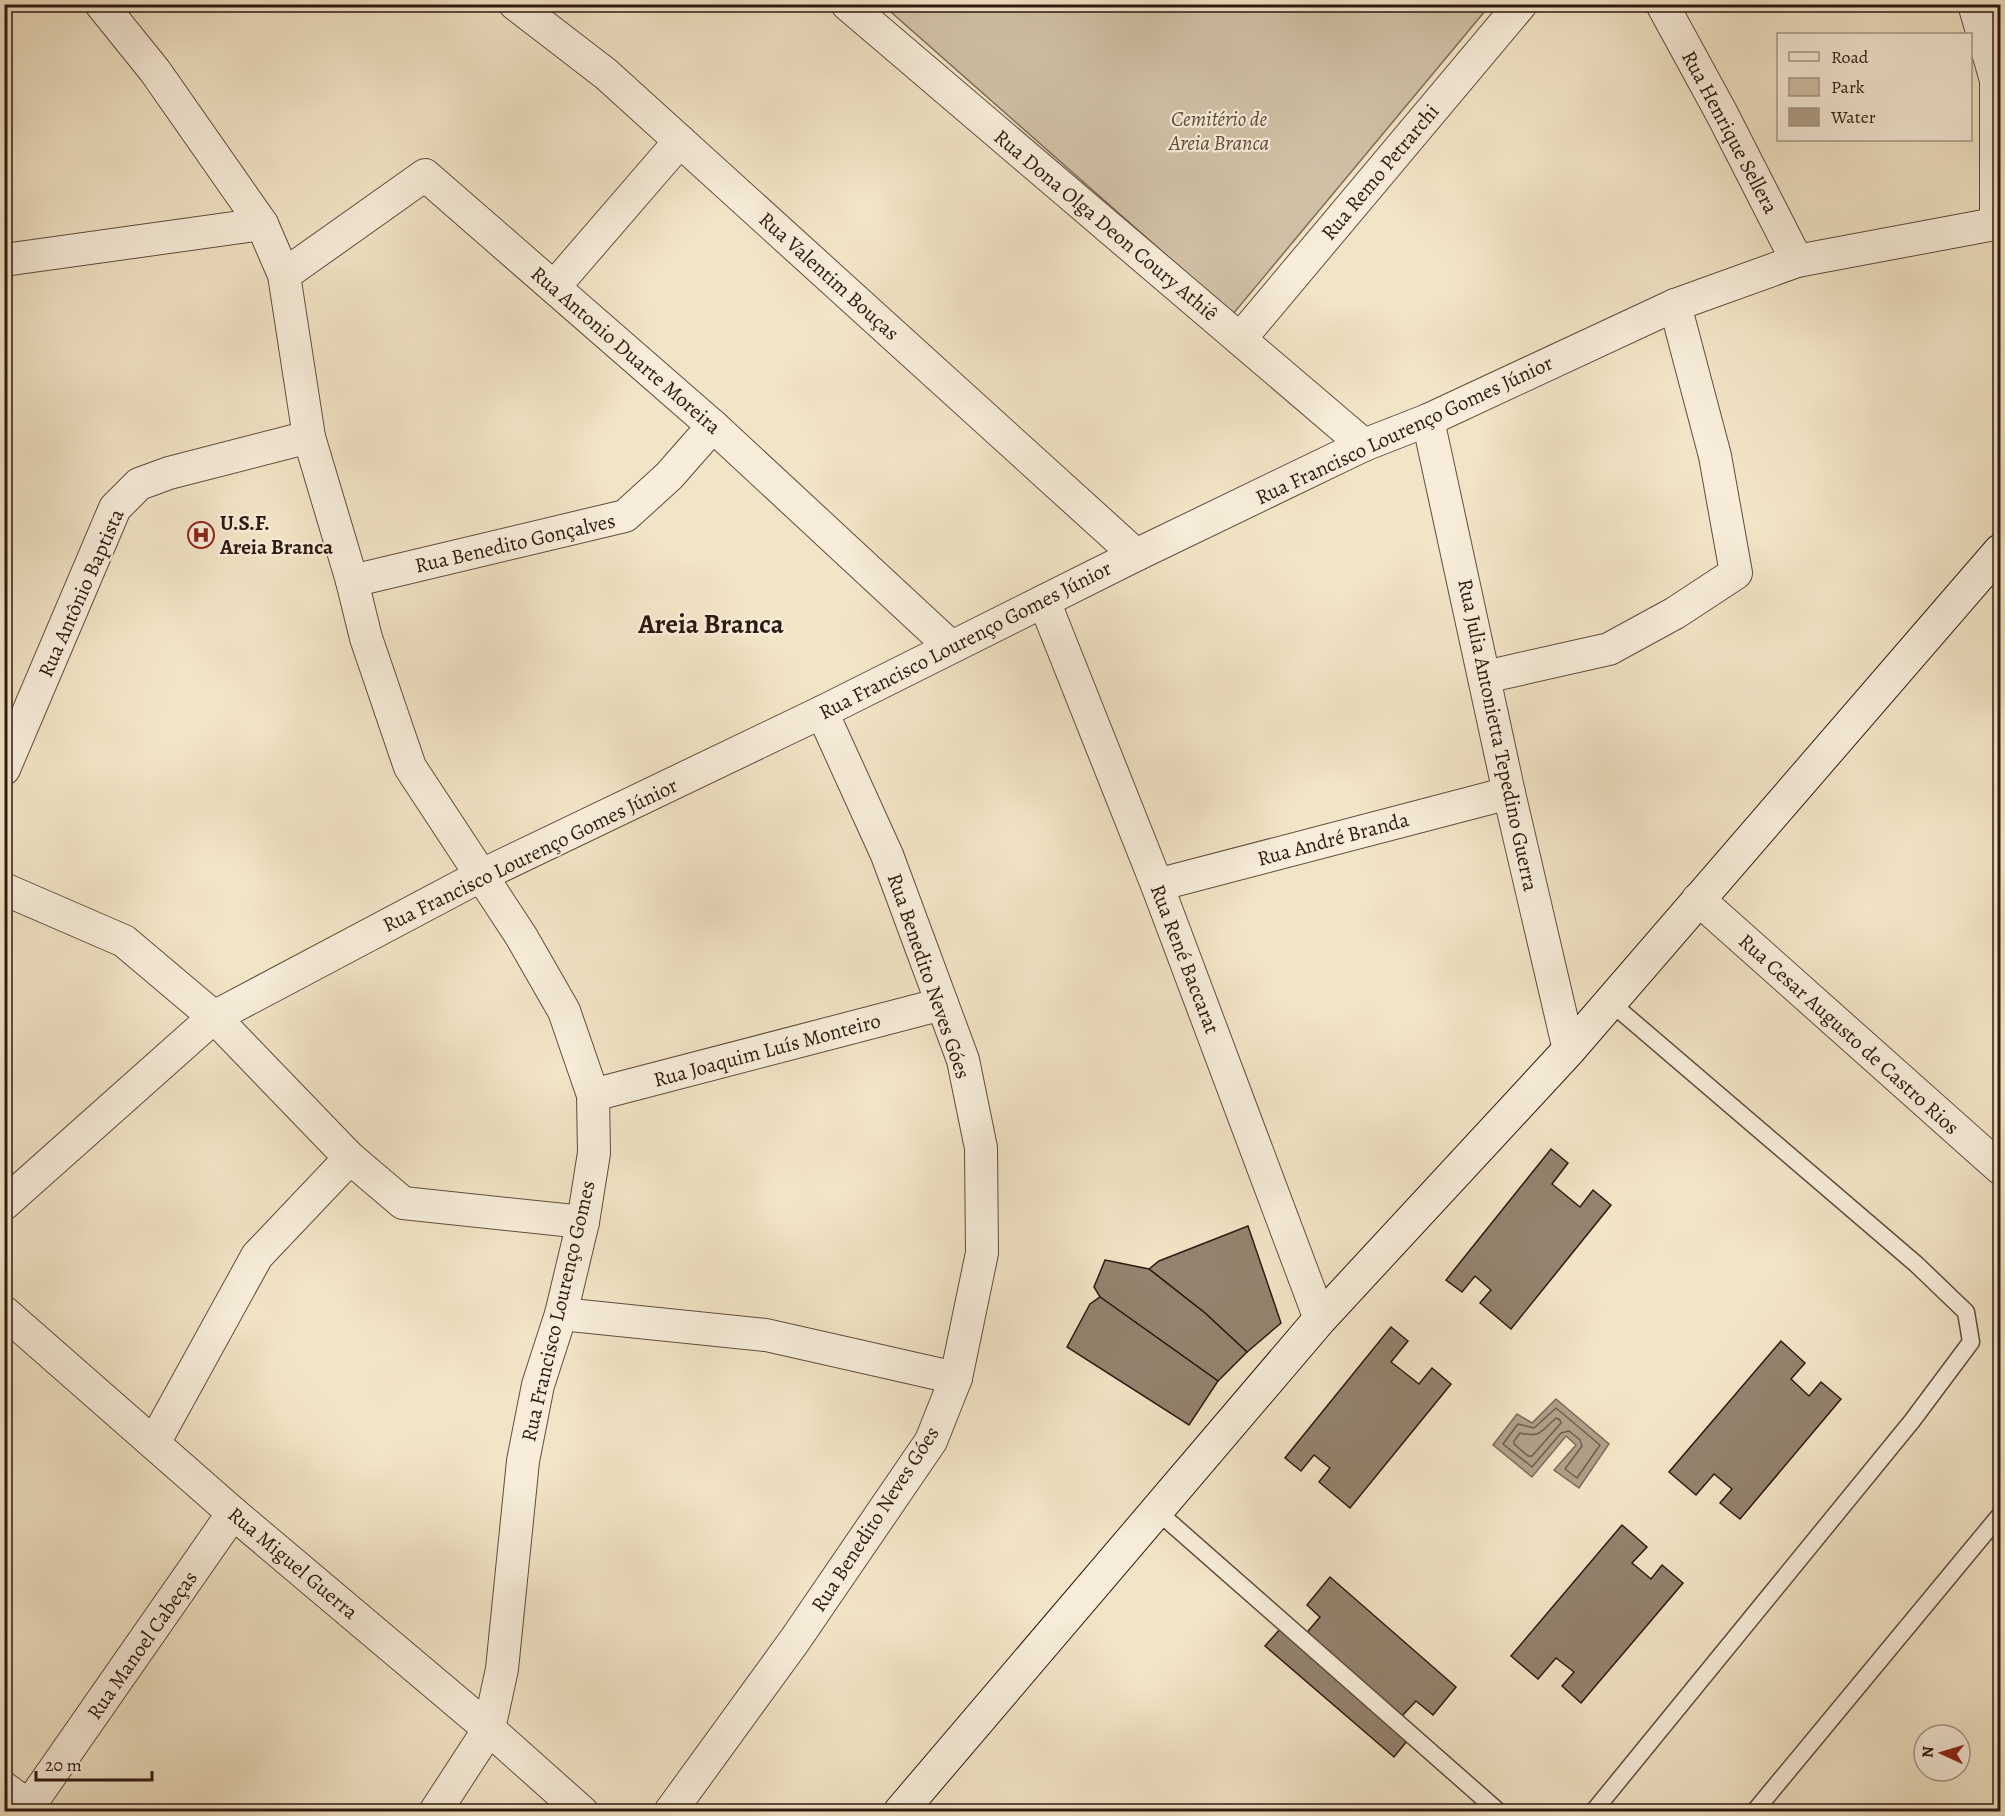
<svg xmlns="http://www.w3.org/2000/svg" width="2005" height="1816" viewBox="0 0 2005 1816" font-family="Alegreya,serif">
<rect width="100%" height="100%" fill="#f2e4c6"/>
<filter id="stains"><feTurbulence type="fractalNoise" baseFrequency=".00333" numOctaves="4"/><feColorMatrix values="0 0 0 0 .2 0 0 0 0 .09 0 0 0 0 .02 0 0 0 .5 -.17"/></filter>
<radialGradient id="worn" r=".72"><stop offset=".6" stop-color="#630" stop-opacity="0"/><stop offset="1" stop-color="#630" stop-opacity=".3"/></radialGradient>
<polygon fill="#d1c1a7" stroke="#806d5c" stroke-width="1.5" points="883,5 1490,5 1233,314"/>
<polygon fill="#b09f88" stroke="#7c6958" stroke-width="1.5" points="1556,1399 1609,1444 1579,1488 1554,1470 1576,1445 1566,1436 1532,1477 1493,1445 1517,1414 1532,1423"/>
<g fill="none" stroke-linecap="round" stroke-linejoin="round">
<g stroke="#705c4c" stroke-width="1.5">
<polygon points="1556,1408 1600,1445 1577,1478 1565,1469 1582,1446 1580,1440 1569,1431 1561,1433 1532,1467 1503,1444 1518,1424 1534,1428"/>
<path d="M1556,1418L1560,1420L1561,1423L1532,1456H1528L1514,1444V1441L1520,1433C1541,1438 1541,1431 1556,1418Z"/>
</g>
</g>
<g fill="#94836f" stroke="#2f1911" stroke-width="1.5">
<polygon points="1551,1149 1568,1163 1552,1184 1580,1207 1593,1190 1611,1205 1511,1329 1480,1303 1491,1290 1475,1276 1462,1292 1446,1280"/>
<polygon points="1248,1226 1281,1323 1247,1352 1205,1313 1149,1269 1159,1261"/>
<polygon points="1105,1260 1149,1269 1205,1313 1247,1352 1218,1381 1100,1297 1094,1287"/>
<polygon points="1100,1297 1218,1381 1189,1425 1067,1347 1090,1304"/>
<polygon points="1391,1327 1408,1341 1391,1362 1419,1384 1432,1368 1451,1384 1350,1508 1319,1482 1330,1468 1314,1455 1301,1471 1285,1458"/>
<polygon points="1781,1341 1805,1363 1791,1379 1809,1396 1821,1382 1841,1399 1740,1519 1720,1503 1732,1489 1714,1474 1696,1495 1669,1472"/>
<polygon points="1622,1525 1647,1547 1632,1563 1651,1579 1662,1565 1683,1583 1581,1703 1562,1686 1574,1672 1556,1658 1538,1679 1511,1656"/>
<polygon points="1330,1577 1456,1687 1433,1715 1416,1701 1401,1717 1416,1730 1394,1757 1265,1646 1281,1628 1298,1643 1320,1617 1307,1605"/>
</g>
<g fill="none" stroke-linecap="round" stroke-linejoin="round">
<defs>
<g id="lane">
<polyline points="1157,1511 1499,1812"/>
<polyline points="1593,1812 1912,1421 1971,1342 1966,1312 1916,1264 1610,1002"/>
<polyline points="1754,1812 2000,1515"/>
</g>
<g id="street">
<polyline points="101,4 155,71 262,224 284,275 309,437 352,581 366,638 410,767 521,936 564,1011 593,1095 594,1153 583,1222 561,1314 538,1385 523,1461 502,1669 489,1729 435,1812"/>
<polyline points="515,4 606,74 1136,555"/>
<polyline points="847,4 1364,445"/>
<polyline points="1662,4 1722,114 1797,261"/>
<polyline points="1974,4 1996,80 1996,223"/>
<polyline points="4,260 262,224"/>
<polyline points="284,275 425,175 713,426 950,646"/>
<polyline points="554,287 680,141"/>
<polyline points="1240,339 1521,4"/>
<polyline points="1428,420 1509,793 1569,1050"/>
<polyline points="352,581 625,516 669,476 713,426"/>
<polyline points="1044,601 1157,885 1320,1319"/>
<polyline points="1485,677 1609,649 1675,613 1736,573 1715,456 1675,305"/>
<polyline points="4,769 115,508 139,484 169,473 309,437"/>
<polyline points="1157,885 1509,793"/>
<polyline points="4,889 124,941 214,1017 350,1158 403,1203 583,1222"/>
<polyline points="1698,899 2000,1168"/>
<polyline points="593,1095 942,1004"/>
<polyline points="4,1204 214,1017 482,875 822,712 1136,555 1364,445 1428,420 1675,305 1797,261 2000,223"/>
<polyline points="4,1312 233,1513 489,1729 582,1812"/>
<polyline points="561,1314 766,1335 956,1378"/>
<polyline points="154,1443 257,1256 350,1158"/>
<polyline points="4,1788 37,1812"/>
<polyline points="29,1806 233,1513"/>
<polyline points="670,1812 795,1640 931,1441 956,1378 982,1253 981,1148 963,1060 887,855 822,712"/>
</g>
<polyline id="secondary" points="900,1812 1320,1319 1569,1050 2000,551"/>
</defs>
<use href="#lane" stroke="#604c3e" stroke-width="19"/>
<use href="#street" stroke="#604c3e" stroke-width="34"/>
<use href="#secondary" stroke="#2f1911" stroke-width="35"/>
<use href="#lane" stroke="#f7edda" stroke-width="16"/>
<use href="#street" stroke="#f7edda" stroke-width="32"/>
<use href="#secondary" stroke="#f7edda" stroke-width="33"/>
</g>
<defs>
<symbol id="hospital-ring" viewBox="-11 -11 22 22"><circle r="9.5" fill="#f7edda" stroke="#8f2418" stroke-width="1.5"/><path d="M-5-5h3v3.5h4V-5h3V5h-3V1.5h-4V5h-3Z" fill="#8f2418"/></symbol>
</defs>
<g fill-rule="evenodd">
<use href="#hospital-ring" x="186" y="520" width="30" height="30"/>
</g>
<g text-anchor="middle" stroke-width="4.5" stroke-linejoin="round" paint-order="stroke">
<g font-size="21" font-style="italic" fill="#604b3e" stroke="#f7edda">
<text x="1219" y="126">Cemitério de<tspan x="1219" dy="24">Areia Branca</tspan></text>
</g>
<g font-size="21" fill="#2f1911" stroke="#f7edda">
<text transform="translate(1730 132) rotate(62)" y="7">Rua Henrique Sellera</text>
<text transform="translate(1380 172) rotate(-50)" y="7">Rua Remo Petrarchi</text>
<text transform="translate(1106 225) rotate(40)" y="7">Rua Dona Olga Deon Coury Athiê</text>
<text transform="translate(829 276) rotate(42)" y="7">Rua Valentim Bouças</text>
<text transform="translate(626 350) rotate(41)" y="7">Rua Antonio Duarte Moreira</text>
<text transform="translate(1404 430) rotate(-25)" y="7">Rua Francisco Lourenço Gomes Júnior</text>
<text transform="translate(515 543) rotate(-13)" y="7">Rua Benedito Gonçalves</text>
<text transform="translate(81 593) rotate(-66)" y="7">Rua Antônio Baptista</text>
<text transform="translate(965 640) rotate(-27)" y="7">Rua Francisco Lourenço Gomes Júnior</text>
<text transform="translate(1498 735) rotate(78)" y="7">Rua Julia Antonietta Tepedino Guerra</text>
<text transform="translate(1333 839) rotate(-15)" y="7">Rua André Branda</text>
<text transform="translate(530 855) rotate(-26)" y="7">Rua Francisco Lourenço Gomes Júnior</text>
<text transform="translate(1185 959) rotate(69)" y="7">Rua René Baccarat</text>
<text transform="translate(929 976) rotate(71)" y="7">Rua Benedito Neves Góes</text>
<text transform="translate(1849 1034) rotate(42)" y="7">Rua Cesar Augusto de Castro Rios</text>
<text transform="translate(767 1050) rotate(-15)" y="7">Rua Joaquim Luís Monteiro</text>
<text transform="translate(558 1311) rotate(-77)" y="7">Rua Francisco Lourenço Gomes</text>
<text transform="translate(875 1519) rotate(-57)" y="7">Rua Benedito Neves Góes</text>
<text transform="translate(293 1563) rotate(40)" y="7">Rua Miguel Guerra</text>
<text transform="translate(142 1645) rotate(-55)" y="7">Rua Manoel Cabeças</text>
</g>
<g font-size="21" font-weight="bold" fill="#2f1911" stroke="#f7edda" text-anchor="start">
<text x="220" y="530">U.S.F.<tspan x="220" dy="24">Areia Branca</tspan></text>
</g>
<g font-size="27" font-weight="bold" fill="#2f1911" stroke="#f7edda">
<text x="711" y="633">Areia Branca</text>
</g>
</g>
<rect width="2005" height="1816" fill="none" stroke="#f2e4c6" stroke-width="24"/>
<rect x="6" y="6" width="1993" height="1804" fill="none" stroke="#2f1911" stroke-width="3"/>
<rect x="12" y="12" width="1981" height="1792" fill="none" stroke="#2f1911" stroke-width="1.5"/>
<rect x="1777" y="33" width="195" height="108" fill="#f7edda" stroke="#a7988a" stroke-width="1.5"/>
<rect x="1789" y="52" width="30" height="9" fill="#f7edda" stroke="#a7988a" stroke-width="1.5"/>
<text x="1831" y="63" font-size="18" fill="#2f1911">Road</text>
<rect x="1789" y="78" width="30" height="18" fill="#d1c1a7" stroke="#a7988a" stroke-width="1.5"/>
<text x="1831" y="93" font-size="18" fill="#2f1911">Park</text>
<rect x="1789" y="108" width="30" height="18" fill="#b09f88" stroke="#a7988a" stroke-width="1.5"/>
<text x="1831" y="123" font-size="18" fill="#2f1911">Water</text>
<g transform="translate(1942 1753) rotate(274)"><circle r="28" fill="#f7edda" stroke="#a7988a" stroke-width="1.5"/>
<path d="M0-4.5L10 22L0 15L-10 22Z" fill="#8f2418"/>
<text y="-9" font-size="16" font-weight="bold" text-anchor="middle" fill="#2f1911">N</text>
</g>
<path d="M36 1771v9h116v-9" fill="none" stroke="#2f1911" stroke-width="3"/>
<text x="45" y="1771" font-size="18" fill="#2f1911" stroke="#f7edda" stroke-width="4.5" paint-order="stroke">20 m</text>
<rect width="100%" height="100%" filter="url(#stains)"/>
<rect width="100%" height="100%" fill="url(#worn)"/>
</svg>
